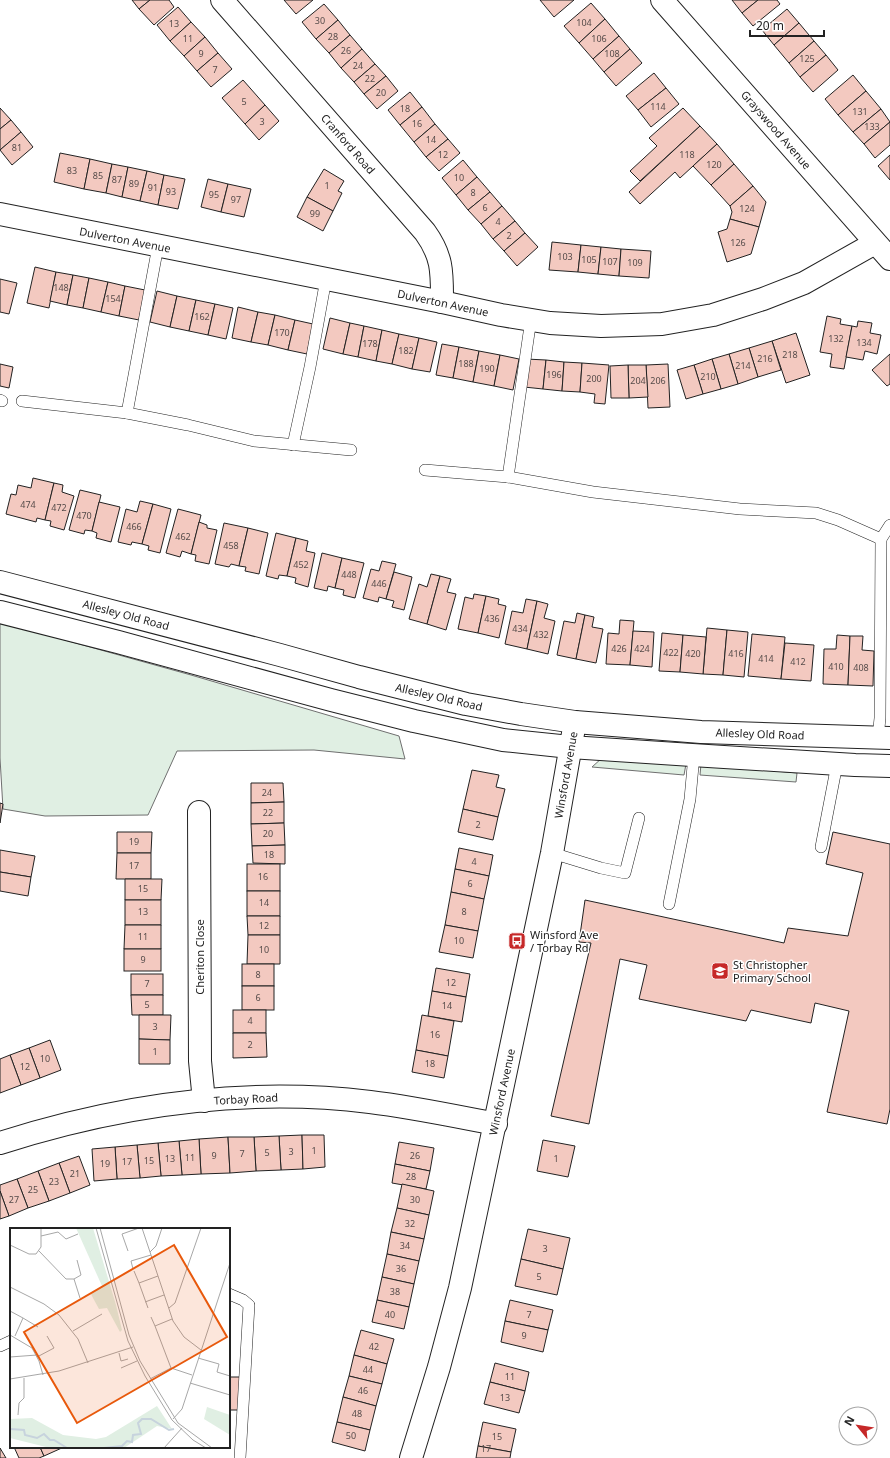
<svg xmlns="http://www.w3.org/2000/svg" width="890" height="1458" viewBox="0 0 890 1458" font-family="'Noto Sans',sans-serif">
<rect width="100%" height="100%" fill="#fff"/>
<g fill="#e0efe3" stroke="#6f6f6f">
<polygon points="0,622 191,675 399,736 405,759 314,750 177,751 148,815 45,816 3,809 0,758"/>
<polygon points="602,758 686,764 684,775 592,767"/>
<polygon points="701,764 797,773 796,782 700,775"/>
</g>
<g fill="#f3c9c0" stroke="#222">
<polygon points="132,0 150,0 139,9"/>
<polygon points="150,0 169,0 174,7 154,25 139,9"/>
<polygon points="284,0 313,0 296,14"/>
<polygon points="540,0 574,0 554,17"/>
<polygon points="732,0 758,0 742,13"/>
<polygon points="758,0 777,0 780,4 753,26 742,13"/>
<polygon points="591,3 605,19 579,43 564,26"/>
<polygon points="324,4 338,20 316,39 302,22"/>
<polygon points="178,7 191,22 170,41 157,25"/>
<polygon points="787,9 799,23 774,45 762,30"/>
<polygon points="605,19 619,36 593,59 579,43"/>
<polygon points="338,20 350,35 329,53 316,39"/>
<polygon points="191,22 205,37 184,56 170,41"/>
<polygon points="799,23 814,41 789,63 774,45"/>
<polygon points="350,35 362,49 341,68 329,53"/>
<polygon points="619,36 630,49 604,72 593,59"/>
<polygon points="205,37 218,53 197,71 184,56"/>
<polygon points="814,41 826,55 800,77 789,63"/>
<polygon points="362,49 375,64 354,82 341,68"/>
<polygon points="630,49 642,63 616,86 604,72"/>
<polygon points="218,53 232,69 211,87 197,71"/>
<polygon points="826,55 838,70 813,92 800,77"/>
<polygon points="375,64 386,76 364,94 354,82"/>
<polygon points="654,73 666,88 638,110 626,96"/>
<polygon points="853,75 866,91 838,115 825,99"/>
<polygon points="386,76 398,91 377,109 364,94"/>
<polygon points="243,80 265,105 245,124 222,98"/>
<polygon points="666,88 679,104 651,127 638,110"/>
<polygon points="866,91 881,109 853,132 838,115"/>
<polygon points="410,92 422,107 400,125 388,110"/>
<polygon points="265,105 279,121 259,140 245,124"/>
<polygon points="422,107 435,124 414,142 400,125"/>
<polygon points="0,108 11,120 0,129"/>
<polygon points="683,108 700,126 640,181 630,171 657,146 649,138"/>
<polygon points="881,109 890,122 864,144 853,132"/>
<polygon points="11,120 21,132 0,150 0,129"/>
<polygon points="890,122 890,145 875,158 864,144"/>
<polygon points="435,124 448,139 426,157 414,142"/>
<polygon points="700,126 717,144 680,178 675,172 640,204 629,192"/>
<polygon points="21,132 33,147 12,165 0,150"/>
<polygon points="448,139 460,153 439,171 426,157"/>
<polygon points="717,144 734,164 711,185 693,166"/>
<polygon points="60,153 90,159 84,189 54,182"/>
<polygon points="890,155 890,180 878,166"/>
<polygon points="90,159 112,164 106,193 84,189"/>
<polygon points="463,160 477,177 456,195 442,178"/>
<polygon points="112,164 128,167 122,197 106,193"/>
<polygon points="734,164 753,186 730,206 711,185"/>
<polygon points="128,167 147,171 140,201 122,197"/>
<polygon points="324,169 344,181 338,191 342,193 333,211 307,197"/>
<polygon points="147,171 164,175 158,205 140,201"/>
<polygon points="164,175 185,179 178,209 158,205"/>
<polygon points="477,177 490,192 468,210 456,195"/>
<polygon points="208,179 228,184 221,212 201,207"/>
<polygon points="228,184 251,189 244,217 221,212"/>
<polygon points="753,186 766,202 759,227 730,219 732,212 730,206"/>
<polygon points="490,192 502,206 481,224 468,210"/>
<polygon points="307,197 333,211 323,231 297,217"/>
<polygon points="502,206 515,221 493,239 481,224"/>
<polygon points="730,219 759,227 751,254 727,262 718,232 727,229"/>
<polygon points="515,221 525,233 504,251 493,239"/>
<polygon points="525,233 538,247 517,266 504,251"/>
<polygon points="552,242 581,245 578,272 549,270"/>
<polygon points="581,245 601,247 598,274 578,272"/>
<polygon points="601,247 621,249 619,276 598,274"/>
<polygon points="621,249 651,251 649,278 619,276"/>
<polygon points="35,267 56,272 49,308 27,303"/>
<polygon points="56,272 73,275 67,305 50,301"/>
<polygon points="73,275 89,278 83,308 67,305"/>
<polygon points="89,278 108,282 101,312 83,308"/>
<polygon points="0,279 17,283 9,314 0,312"/>
<polygon points="108,282 125,286 119,316 101,312"/>
<polygon points="125,286 145,290 139,320 119,316"/>
<polygon points="157,291 177,296 170,327 150,322"/>
<polygon points="177,296 196,300 189,331 170,327"/>
<polygon points="196,300 215,304 208,335 189,331"/>
<polygon points="215,304 233,308 226,339 208,335"/>
<polygon points="238,307 258,312 251,342 232,338"/>
<polygon points="258,312 275,315 268,345 251,342"/>
<polygon points="275,315 295,320 288,350 268,345"/>
<polygon points="827,316 841,319 840,324 852,326 844,369 830,367 832,354 820,352"/>
<polygon points="330,318 350,323 343,354 323,349"/>
<polygon points="295,320 313,324 307,354 288,350"/>
<polygon points="858,321 872,323 870,333 881,335 877,354 865,351 863,360 846,357 852,326 857,327"/>
<polygon points="350,323 364,326 358,357 343,354"/>
<polygon points="364,326 382,330 376,361 358,357"/>
<polygon points="382,330 399,334 392,364 376,361"/>
<polygon points="796,333 810,375 786,383 772,341"/>
<polygon points="399,334 419,338 412,369 392,364"/>
<polygon points="419,338 437,342 430,372 412,369"/>
<polygon points="772,341 781,370 758,377 749,348"/>
<polygon points="442,344 459,347 453,378 436,375"/>
<polygon points="459,347 479,351 473,382 453,378"/>
<polygon points="749,348 758,377 738,384 729,354"/>
<polygon points="479,351 500,355 494,386 473,382"/>
<polygon points="729,354 738,384 721,389 712,359"/>
<polygon points="890,354 890,384 887,386 872,370"/>
<polygon points="500,355 519,359 513,390 494,386"/>
<polygon points="526,359 546,360 543,389 524,387"/>
<polygon points="712,359 721,389 703,394 694,365"/>
<polygon points="546,360 564,362 562,391 543,389"/>
<polygon points="564,362 582,363 580,392 562,391"/>
<polygon points="582,363 609,365 605,404 594,403 595,394 580,392"/>
<polygon points="0,364 13,367 9,388 0,386"/>
<polygon points="668,364 670,407 648,408 646,365"/>
<polygon points="628,365 646,365 648,397 629,398"/>
<polygon points="628,365 629,398 611,398 610,366"/>
<polygon points="694,365 703,394 686,399 677,370"/>
<polygon points="33,478 54,483 45,520 37,518 36,522 6,514 11,494 16,495 18,485 31,488"/>
<polygon points="54,483 63,485 62,492 74,496 64,530 50,526 51,521 45,520"/>
<polygon points="80,490 101,495 92,531 85,530 84,534 69,530"/>
<polygon points="140,501 153,504 142,544 132,542 131,545 118,542 126,509 137,512"/>
<polygon points="99,502 120,507 111,542 96,538 97,533 92,531"/>
<polygon points="153,504 171,509 160,553 148,550 149,546 142,544"/>
<polygon points="178,509 201,515 191,554 182,551 180,557 166,553"/>
<polygon points="199,522 207,525 207,528 217,530 209,564 195,561 196,555 191,554"/>
<polygon points="224,523 248,528 239,566 231,564 229,567 215,564"/>
<polygon points="248,528 268,533 259,574 245,571 246,567 239,566"/>
<polygon points="276,533 296,538 287,576 279,575 278,579 266,576"/>
<polygon points="296,538 308,541 306,551 315,553 308,587 295,583 296,578 287,576"/>
<polygon points="322,553 342,558 335,588 328,586 327,591 314,588"/>
<polygon points="342,558 364,563 355,598 343,595 344,590 335,588"/>
<polygon points="382,561 396,564 386,599 379,597 378,602 363,598 371,569 379,571"/>
<polygon points="394,572 412,577 404,610 392,607 394,601 386,599"/>
<polygon points="431,574 440,576 427,624 409,619 419,584 427,587"/>
<polygon points="440,576 451,579 447,592 456,594 446,630 427,624"/>
<polygon points="474,594 486,596 478,633 458,629 465,597 473,599"/>
<polygon points="486,596 499,599 498,604 506,606 499,638 478,633"/>
<polygon points="526,599 537,601 527,649 505,644 512,611 523,613"/>
<polygon points="537,601 548,604 544,618 555,621 548,654 527,649"/>
<polygon points="577,613 585,615 576,659 557,655 564,621 575,623"/>
<polygon points="585,615 594,617 592,627 603,629 596,663 576,659"/>
<polygon points="620,620 634,621 630,665 606,664 608,633 619,634"/>
<polygon points="707,628 727,630 723,675 703,674"/>
<polygon points="727,630 748,632 744,677 723,675"/>
<polygon points="633,631 654,632 652,667 630,665"/>
<polygon points="662,633 683,635 680,672 659,671"/>
<polygon points="752,634 785,637 781,679 748,676"/>
<polygon points="683,635 706,637 703,674 680,672"/>
<polygon points="837,635 850,636 848,685 823,684 824,649 836,649"/>
<polygon points="850,636 863,636 862,650 874,651 873,686 848,685"/>
<polygon points="785,643 814,645 811,681 781,679"/>
<polygon points="472,770 499,775 496,787 505,789 498,817 463,809"/>
<polygon points="251,783 283,783 284,802 251,803"/>
<polygon points="284,802 284,823 251,824 251,803"/>
<polygon points="0,803 3,804 0,823"/>
<polygon points="463,809 498,817 493,840 458,832"/>
<polygon points="284,823 285,845 252,846 251,824"/>
<polygon points="117,832 152,832 151,853 117,853"/>
<polygon points="833,832 890,844 890,1109 887,1124 827,1112 849,1011 815,1003 811,1023 751,1010 746,1021 639,999 647,965 620,959 589,1124 551,1116 591,943 579,942 585,900 784,943 788,928 848,936 863,873 826,864"/>
<polygon points="285,845 285,864 253,863 252,846"/>
<polygon points="459,848 493,855 489,876 455,869"/>
<polygon points="0,850 35,856 31,877 0,872"/>
<polygon points="117,853 151,853 151,879 116,879"/>
<rect x="247" y="864" width="33" height="27"/>
<polygon points="455,869 489,876 484,899 451,892"/>
<polygon points="0,872 31,877 28,896 0,891"/>
<polygon points="125,879 162,879 161,900 125,900"/>
<rect x="247" y="891" width="33" height="25"/>
<polygon points="451,892 484,899 478,931 445,925"/>
<rect x="125" y="900" width="36" height="25"/>
<polygon points="247,916 280,916 280,935 248,935"/>
<polygon points="125,925 161,925 161,949 124,949"/>
<polygon points="445,925 478,931 473,958 439,952"/>
<polygon points="248,935 280,935 280,964 247,964"/>
<rect x="124" y="949" width="37" height="22"/>
<rect x="242" y="964" width="32" height="22"/>
<polygon points="436,968 470,974 466,997 432,991"/>
<rect x="131" y="974" width="32" height="21"/>
<rect x="242" y="986" width="32" height="24"/>
<polygon points="432,991 466,997 462,1022 428,1016"/>
<polygon points="131,995 163,995 163,1015 132,1015"/>
<rect x="233" y="1010" width="33" height="23"/>
<polygon points="139,1015 171,1015 170,1040 139,1039"/>
<polygon points="422,1015 454,1021 448,1056 416,1050"/>
<polygon points="233,1033 266,1033 267,1057 233,1058"/>
<polygon points="139,1039 170,1040 170,1064 139,1064"/>
<polygon points="50,1040 61,1070 40,1078 29,1048"/>
<polygon points="29,1048 40,1078 21,1085 10,1055"/>
<polygon points="416,1050 448,1056 444,1078 412,1072"/>
<polygon points="10,1055 21,1085 0,1093 0,1059"/>
<polygon points="302,1135 303,1169 281,1170 279,1136"/>
<polygon points="302,1135 324,1135 325,1167 303,1169"/>
<polygon points="279,1136 281,1170 256,1171 254,1137"/>
<polygon points="228,1137 230,1173 201,1174 199,1139"/>
<polygon points="228,1137 254,1137 256,1171 230,1173"/>
<polygon points="199,1139 201,1174 182,1175 179,1141"/>
<polygon points="543,1140 575,1146 568,1177 537,1171"/>
<polygon points="179,1141 182,1175 161,1176 158,1143"/>
<polygon points="399,1142 434,1148 430,1171 395,1164"/>
<polygon points="158,1143 161,1176 140,1178 137,1145"/>
<polygon points="137,1145 140,1178 117,1179 115,1147"/>
<polygon points="115,1147 117,1179 94,1181 92,1149"/>
<polygon points="79,1156 90,1185 70,1193 59,1163"/>
<polygon points="59,1163 70,1193 49,1201 38,1171"/>
<polygon points="395,1164 430,1171 426,1189 392,1183"/>
<polygon points="38,1171 49,1201 28,1208 17,1179"/>
<polygon points="17,1179 28,1208 9,1216 0,1191 0,1185"/>
<polygon points="402,1184 434,1191 429,1215 397,1208"/>
<polygon points="0,1191 9,1216 0,1219"/>
<polygon points="397,1208 429,1215 424,1239 391,1232"/>
<polygon points="528,1229 570,1238 563,1269 521,1259"/>
<polygon points="391,1232 424,1239 419,1261 387,1254"/>
<polygon points="387,1254 419,1261 414,1284 382,1277"/>
<polygon points="521,1259 563,1269 557,1295 515,1286"/>
<polygon points="382,1277 414,1284 409,1307 377,1300"/>
<polygon points="377,1300 409,1307 404,1329 372,1322"/>
<polygon points="510,1300 553,1310 548,1330 505,1321"/>
<polygon points="505,1321 548,1330 543,1352 501,1342"/>
<polygon points="361,1330 394,1339 387,1364 354,1355"/>
<polygon points="354,1355 387,1364 382,1384 349,1376"/>
<polygon points="495,1363 529,1372 525,1391 490,1382"/>
<polygon points="349,1376 382,1384 376,1406 343,1397"/>
<polygon points="229,1377 240,1377 239,1410 229,1410"/>
<polygon points="490,1382 525,1391 519,1413 484,1404"/>
<polygon points="343,1397 376,1406 370,1430 337,1422"/>
<polygon points="337,1422 370,1430 365,1451 332,1442"/>
<polygon points="483,1422 516,1429 511,1452 478,1446"/>
<polygon points="478,1446 511,1452 510,1458 476,1458"/>
<polygon points="14,1447 40,1447 44,1456 39,1458 19,1458"/>
<polygon points="40,1447 64,1447 44,1456"/>
<polygon points="0,1448 6,1458 0,1458"/>
</g>
<g fill="none" stroke-linecap="round" stroke-linejoin="round">
<defs>
<g id="service">
<polyline points="158,246 127,413 188,425 254,441 351,450"/>
<polyline points="0,400 2,401"/>
<polyline points="22,401 127,413"/>
<polyline points="293,445 310,367 326,279"/>
<polyline points="425,470 508,477 531,319"/>
<polyline points="508,477 593,492 740,509 816,513 838,520 881,539"/>
<polyline points="878,738 880,718 881,539 890,525"/>
<polyline points="821,847 837,764"/>
<polyline points="552,853 601,868 625,873 639,818"/>
<polyline points="669,904 690,799 694,755"/>
<polyline points="229,1294 243,1300 249,1305 240,1458"/>
<polyline points="0,1346 11,1341"/>
</g>
<g id="minor">
<path d="M222,0L425,232C443,257 442,273 442,302"/>
<polyline points="662,0 890,259"/>
<polyline points="0,214 442,302 501,315 550,323 601,326 662,324 713,315 763,299 804,283 875,243"/>
<polyline points="199,812 200,1061 204,1101"/>
<path d="M0,1143C119,1105 246,1087 370,1102C412,1107 454,1116 496,1124"/>
<polyline points="411,1458 439,1367 460,1288 552,853 575,722"/>
</g>
<g id="secondary">
<polyline points="0,582 280,655 359,677 466,704 521,714 575,722 701,732 890,738"/>
<polyline points="0,612 118,642 331,700 414,721 503,740 570,747 692,755 855,765 890,766"/>
</g>
</defs>
<use href="#service" stroke="#222" stroke-width="12"/>
<use href="#minor" stroke="#222" stroke-width="24"/>
<use href="#secondary" stroke="#222" stroke-width="24"/>
<use href="#service" stroke="#fff" stroke-width="11"/>
<use href="#minor" stroke="#fff" stroke-width="22"/>
<use href="#secondary" stroke="#fff" stroke-width="22"/>
</g>
<defs>
<symbol id="bus-square" viewBox="-11 -11 22 22"><rect x="-9" y="-9" width="18" height="18" rx="4" fill="#c62828" stroke="#fff"/><path d="M-5-6H5V4H4V6H2V4H-2V6H-4V4H-5ZM-3.5-4V0h7V-4ZM-3.5 1.2v1.5H-2V1.2ZM2 1.2v1.5H3.5V1.2Z" fill="#fff"/></symbol>
<symbol id="school-square" viewBox="-11 -11 22 22"><rect x="-9" y="-9" width="18" height="18" rx="4" fill="#c62828" stroke="#fff"/><path d="M0-5L7-2L0 1L-7-2ZM-4 1L0 2.5L4 1V4Q0 6-4 4Z" fill="#fff"/></symbol>
</defs>
<g fill-rule="evenodd">
<use href="#bus-square" x="507" y="931" width="20" height="20"/>
<use href="#school-square" x="710" y="961" width="20" height="20"/>
</g>
<g text-anchor="middle" stroke-width="3" stroke-linejoin="round" paint-order="stroke">
<g font-size="9" fill="#564c4a">
<text x="320" y="24">30</text>
<text x="584" y="26">104</text>
<text x="174" y="27">13</text>
<text x="333" y="40">28</text>
<text x="188" y="42">11</text>
<text x="599" y="42">106</text>
<text x="346" y="54">26</text>
<text x="201" y="57">9</text>
<text x="612" y="57">108</text>
<text x="807" y="62">125</text>
<text x="358" y="69">24</text>
<text x="215" y="73">7</text>
<text x="370" y="82">22</text>
<text x="381" y="96">20</text>
<text x="244" y="105">5</text>
<text x="658" y="110">114</text>
<text x="405" y="112">18</text>
<text x="860" y="115">131</text>
<text x="262" y="125">3</text>
<text x="417" y="127">16</text>
<text x="872" y="130">133</text>
<text x="431" y="143">14</text>
<text x="17" y="151">81</text>
<text x="443" y="158">12</text>
<text x="687" y="158">118</text>
<text x="714" y="168">120</text>
<text x="72" y="174">83</text>
<text x="98" y="179">85</text>
<text x="459" y="181">10</text>
<text x="117" y="183">87</text>
<text x="134" y="187">89</text>
<text x="327" y="189">1</text>
<text x="153" y="191">91</text>
<text x="171" y="195">93</text>
<text x="473" y="196">8</text>
<text x="214" y="198">95</text>
<text x="236" y="203">97</text>
<text x="485" y="211">6</text>
<text x="747" y="212">124</text>
<text x="315" y="217">99</text>
<text x="498" y="225">4</text>
<text x="509" y="239">2</text>
<text x="738" y="246">126</text>
<text x="565" y="260">103</text>
<text x="589" y="263">105</text>
<text x="610" y="265">107</text>
<text x="635" y="266">109</text>
<text x="61" y="291">148</text>
<text x="113" y="302">154</text>
<text x="202" y="320">162</text>
<text x="282" y="336">170</text>
<text x="836" y="342">132</text>
<text x="864" y="346">134</text>
<text x="370" y="347">178</text>
<text x="406" y="354">182</text>
<text x="790" y="358">218</text>
<text x="765" y="362">216</text>
<text x="466" y="367">188</text>
<text x="743" y="369">214</text>
<text x="487" y="372">190</text>
<text x="554" y="378">196</text>
<text x="708" y="380">210</text>
<text x="594" y="382">200</text>
<text x="638" y="384">204</text>
<text x="658" y="384">206</text>
<text x="28" y="508">474</text>
<text x="59" y="511">472</text>
<text x="84" y="519">470</text>
<text x="134" y="530">466</text>
<text x="183" y="540">462</text>
<text x="231" y="549">458</text>
<text x="301" y="568">452</text>
<text x="349" y="578">448</text>
<text x="379" y="587">446</text>
<text x="492" y="622">436</text>
<text x="520" y="632">434</text>
<text x="541" y="638">432</text>
<text x="619" y="652">426</text>
<text x="642" y="652">424</text>
<text x="671" y="656">422</text>
<text x="693" y="657">420</text>
<text x="736" y="657">416</text>
<text x="766" y="662">414</text>
<text x="798" y="665">412</text>
<text x="836" y="670">410</text>
<text x="861" y="671">408</text>
<text x="267" y="796">24</text>
<text x="268" y="816">22</text>
<text x="478" y="828">2</text>
<text x="268" y="837">20</text>
<text x="134" y="845">19</text>
<text x="269" y="858">18</text>
<text x="474" y="865">4</text>
<text x="134" y="869">17</text>
<text x="263" y="880">16</text>
<text x="470" y="887">6</text>
<text x="143" y="892">15</text>
<text x="264" y="906">14</text>
<text x="143" y="915">13</text>
<text x="464" y="915">8</text>
<text x="264" y="929">12</text>
<text x="143" y="940">11</text>
<text x="459" y="944">10</text>
<text x="264" y="953">10</text>
<text x="143" y="963">9</text>
<text x="258" y="978">8</text>
<text x="451" y="986">12</text>
<text x="147" y="987">7</text>
<text x="258" y="1001">6</text>
<text x="147" y="1008">5</text>
<text x="447" y="1009">14</text>
<text x="250" y="1024">4</text>
<text x="155" y="1030">3</text>
<text x="435" y="1038">16</text>
<text x="250" y="1048">2</text>
<text x="155" y="1055">1</text>
<text x="45" y="1062">10</text>
<text x="430" y="1067">18</text>
<text x="25" y="1070">12</text>
<text x="314" y="1154">1</text>
<text x="291" y="1155">3</text>
<text x="267" y="1156">5</text>
<text x="242" y="1157">7</text>
<text x="214" y="1159">9</text>
<text x="415" y="1159">26</text>
<text x="190" y="1161">11</text>
<text x="170" y="1162">13</text>
<text x="556" y="1162">1</text>
<text x="149" y="1164">15</text>
<text x="127" y="1165">17</text>
<text x="105" y="1167">19</text>
<text x="75" y="1177">21</text>
<text x="411" y="1180">28</text>
<text x="54" y="1185">23</text>
<text x="33" y="1193">25</text>
<text x="14" y="1203">27</text>
<text x="415" y="1203">30</text>
<text x="410" y="1227">32</text>
<text x="405" y="1249">34</text>
<text x="545" y="1252">3</text>
<text x="401" y="1272">36</text>
<text x="539" y="1280">5</text>
<text x="395" y="1295">38</text>
<text x="390" y="1318">40</text>
<text x="529" y="1318">7</text>
<text x="524" y="1339">9</text>
<text x="374" y="1350">42</text>
<text x="368" y="1373">44</text>
<text x="510" y="1380">11</text>
<text x="363" y="1394">46</text>
<text x="505" y="1401">13</text>
<text x="357" y="1417">48</text>
<text x="351" y="1439">50</text>
<text x="497" y="1440">15</text>
<text x="486" y="1452">17</text>
</g>
<g font-size="11" fill="#222" stroke="#fff">
<text transform="translate(776 130) rotate(49)" y="4">Grayswood Avenue</text>
<text transform="translate(348 144) rotate(49)" y="4">Cranford Road</text>
<text transform="translate(125 240) rotate(11)" y="4">Dulverton Avenue</text>
<text transform="translate(443 303) rotate(12)" y="4">Dulverton Avenue</text>
<text transform="translate(126 615) rotate(15)" y="4">Allesley Old Road</text>
<text transform="translate(439 697) rotate(13)" y="4">Allesley Old Road</text>
<text transform="translate(760 734) rotate(2)" y="4">Allesley Old Road</text>
<text transform="translate(566 775) rotate(-80)" y="4">Winsford Avenue</text>
<text transform="translate(200 957) rotate(-90)" y="4">Cheriton Close</text>
<text transform="translate(502 1092) rotate(-78)" y="4">Winsford Avenue</text>
<text transform="translate(246 1099) rotate(-3)" y="4">Torbay Road</text>
</g>
<g font-size="11" fill="#222" stroke="#fff" text-anchor="start">
<text x="530" y="939">Winsford Ave<tspan x="530" dy="13">/ Torbay Rd</tspan></text>
<text x="733" y="969">St Christopher<tspan x="733" dy="13">Primary School</tspan></text>
</g>
</g>
<g transform="translate(10 1228)">
<rect width="220" height="220" fill="#fff"/>
<path d="M66,0H83L106,77L112,102L110,104L97,80L89,81L83,70L81,66L92,58ZM147,178L162,201L147,198L114,220H40L0,210V191L22,190L53,207L86,211L96,209ZM197,179L220,187V207L194,191Z" fill="#e0efe3"/>
<path fill="none" stroke="#c7d3dd" stroke-width="2" d="M0,201L14,202L15,207L27,210L34,206L40,212H44L57,220M94,220L112,218L117,213L122,214L123,207L131,206L128,195L132,191H141L159,202L164,201"/>
<path fill="none" stroke="#a7a7a7" stroke-width="1" d="M86,0L118,113L135,148L162,192L183,212L196,220M90,0L119,107L130,133L168,195L202,220M132,0L163,93L174,109L191,122M31,8L48,4L56,11L68,6M0,17L19,26H26L31,19V0M29,23L56,51H64L71,47L67,32M118,23L112,6L129,0M140,24L146,18L152,0M123,41L121,33L141,27M124,43L129,55M64,51L70,70M0,59L34,76L49,87L68,111L78,135M135,74L154,67M138,80L129,55L148,48M159,80L165,75L191,0M0,83L13,90L5,108M141,89L145,98L162,91M13,90L28,99M145,98L161,140M63,103L92,86M0,107L22,120L29,133L33,147M109,125L111,133L118,131M0,129L27,127M27,129L44,120L37,108M188,130L209,136L207,144L220,148M111,140L127,133M0,151L49,143L123,119M140,151L161,140L182,147M180,155L220,167M8,187L9,175L14,170V150M163,191L172,181L220,35M154,220L172,200"/>
<path fill="#e8590c" fill-opacity="0.15" stroke="#e8590c" stroke-width="2" d="M164,17L217,109L67,195L14,104Z"/>
<rect width="220" height="220" fill="none" stroke="#222" stroke-width="2"/>
</g>
<g transform="translate(858 1426) rotate(300)"><circle r="19" fill="#ffffff" stroke="#a7a7a7"/>
<path d="M0-3L7 15L0 10L-7 15Z" fill="#c62828"/>
<text y="-6" font-size="11" font-weight="bold" text-anchor="middle" fill="#222222">N</text>
</g>
<path d="M750 30v6h74v-6" fill="none" stroke="#222222" stroke-width="2"/>
<text x="756" y="30" font-size="12" fill="#222222" stroke="#ffffff" stroke-width="3" paint-order="stroke">20 m</text>
</svg>
